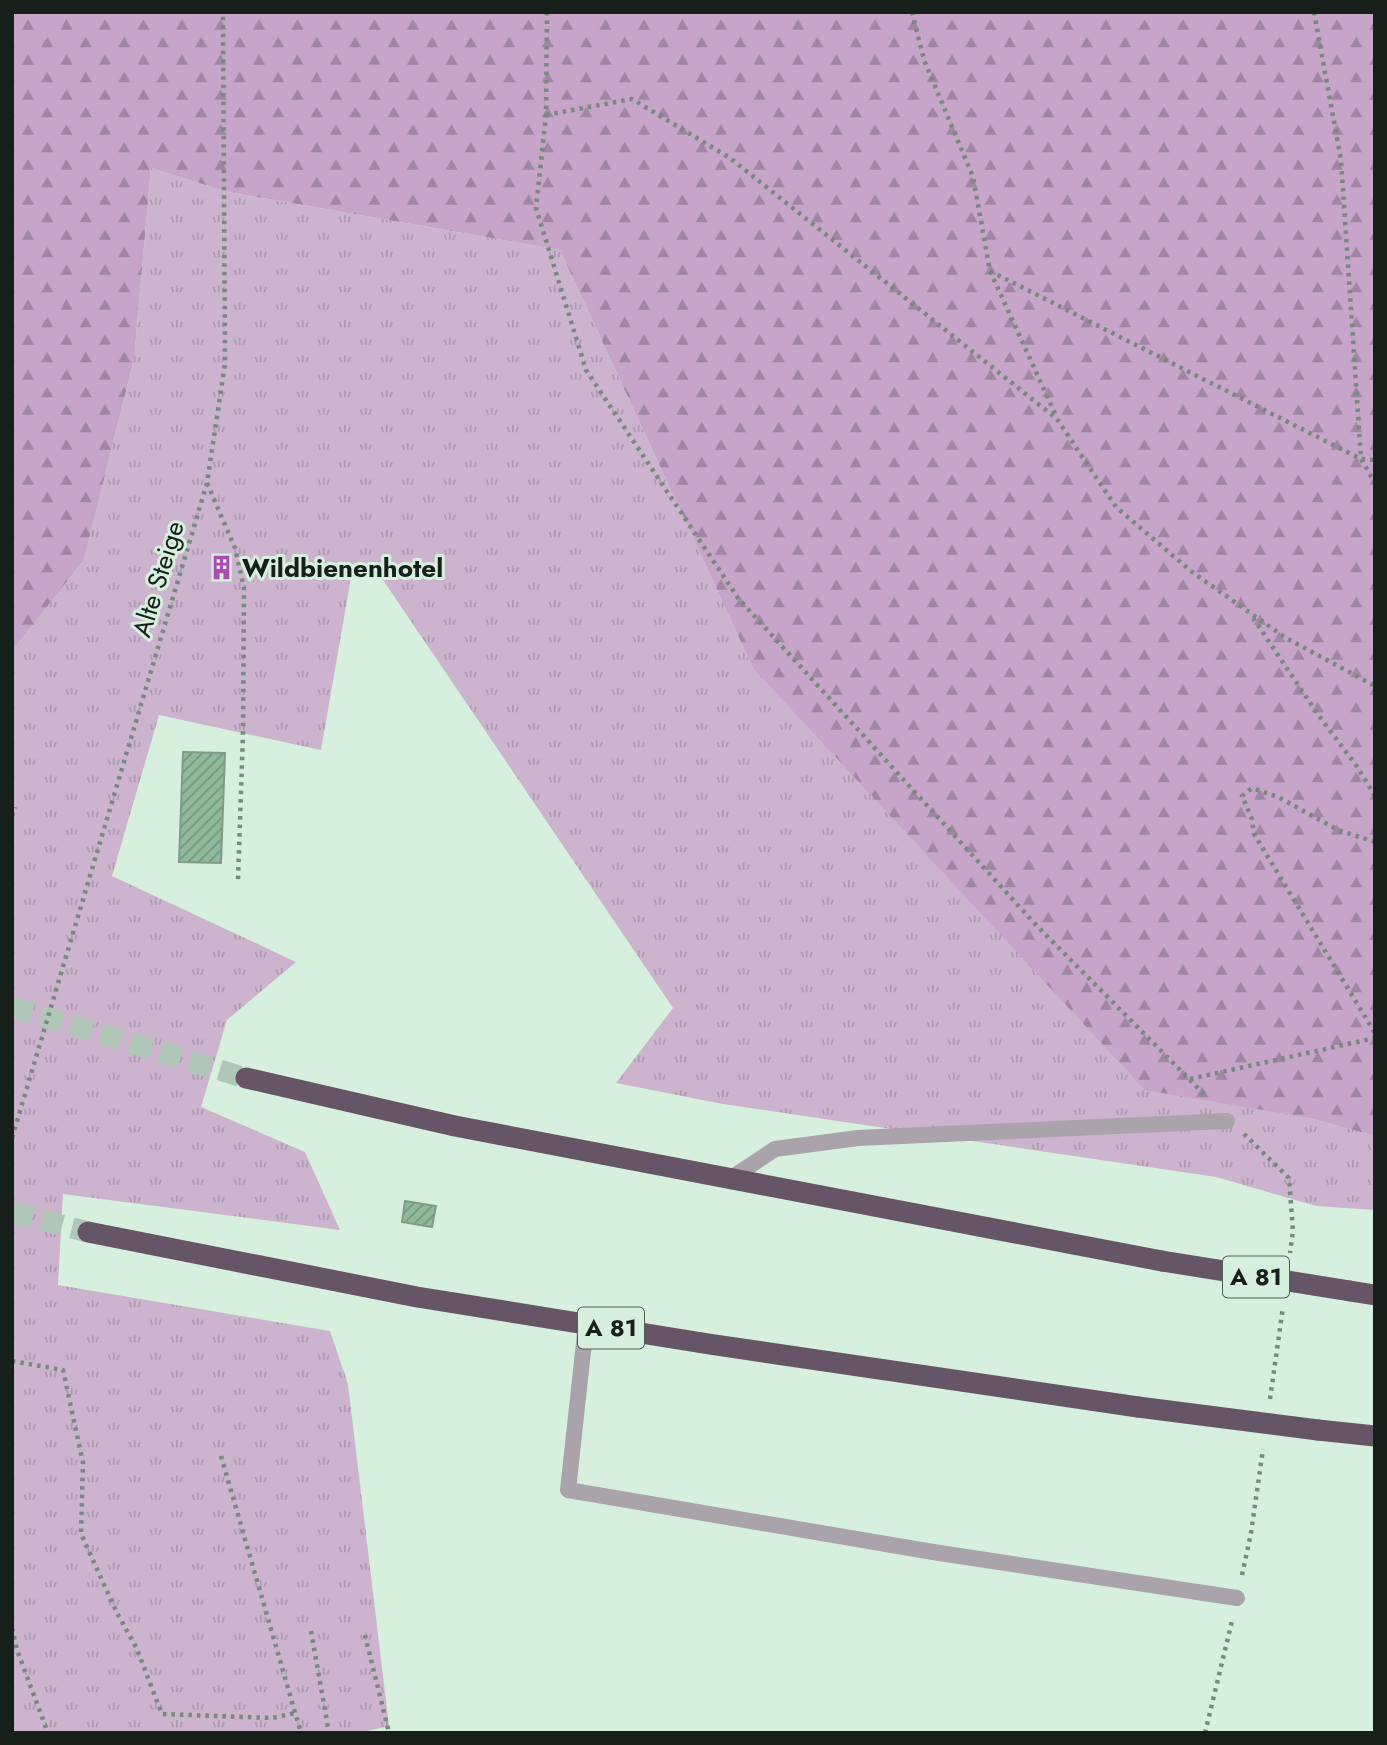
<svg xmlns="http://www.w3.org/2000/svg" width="1387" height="1745" viewBox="0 0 1387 1745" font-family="Jost,sans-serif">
<defs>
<pattern id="grass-tufts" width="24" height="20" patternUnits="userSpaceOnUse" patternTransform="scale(1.75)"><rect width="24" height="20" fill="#ccb4ce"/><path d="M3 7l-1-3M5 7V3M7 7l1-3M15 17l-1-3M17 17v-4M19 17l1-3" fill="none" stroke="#ae9ab0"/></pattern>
<pattern id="forest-firs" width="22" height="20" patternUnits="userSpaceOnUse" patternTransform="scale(1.75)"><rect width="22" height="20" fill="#c6a5c8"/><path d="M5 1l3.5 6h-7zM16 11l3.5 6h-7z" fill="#a086a2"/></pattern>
<pattern id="building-hatch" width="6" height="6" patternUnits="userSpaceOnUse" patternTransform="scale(1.75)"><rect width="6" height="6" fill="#8fb99b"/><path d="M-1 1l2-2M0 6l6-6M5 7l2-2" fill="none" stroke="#74967e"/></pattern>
</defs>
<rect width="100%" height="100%" fill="#d7f0de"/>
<polygon fill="url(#grass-tufts)" points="151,168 228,192 560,250 753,668 1309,1118 1375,1136 1375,1210 1316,1206 1216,1177 723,1104 616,1083 673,1008 383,580 352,572 321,750 159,715 112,876 296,962 227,1020 201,1107 305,1152 340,1230 63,1194 58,1285 330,1331 348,1384 389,1726 358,1733 12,1733 12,651 84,560 134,359"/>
<polygon fill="url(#forest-firs)" points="12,12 1375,12 1375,1136 1309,1118 1145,1090 753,668 560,250 228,192 151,168 134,359 84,560 12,651"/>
<g fill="url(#building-hatch)" stroke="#839a89" stroke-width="2">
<polygon points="218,558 222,558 225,578 221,579"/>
<polygon points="183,752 225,753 221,863 179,862"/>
<polygon points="405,1201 436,1206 432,1227 402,1222"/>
</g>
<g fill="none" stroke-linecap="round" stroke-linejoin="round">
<g stroke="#b0c6b7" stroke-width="21" stroke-dasharray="21 10" stroke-linecap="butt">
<polyline points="12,1007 246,1078"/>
<polyline points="12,1212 88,1232"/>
</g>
<g stroke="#78897d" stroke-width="4.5" stroke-dasharray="3.5 5" stroke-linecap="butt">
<polyline points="547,12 546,115 536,208 586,370 738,598 1036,925 1206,1096"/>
<polyline points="912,12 924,60 973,177 990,271 1057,418"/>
<polyline points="1314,12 1341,160 1361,459 1375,483"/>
<polyline points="546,115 632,99 730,158 1057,419 1116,507 1192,572 1286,638 1375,686"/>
<polyline points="990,271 1361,459 1375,460"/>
<polyline points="207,483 235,548 244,588 243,733 238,880"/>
<polyline points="1253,618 1319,716 1356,765 1375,796"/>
<polyline points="12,816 15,807"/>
<polyline points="1375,842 1338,830 1278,797 1252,788 1242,796 1252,819 1254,834 1375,1033"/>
<polyline points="1190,1079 1375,1038"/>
<polyline points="1244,1134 1289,1178 1293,1231 1290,1253"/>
<polyline points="12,1138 207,483 225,364 223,12"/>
<polyline points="12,1361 63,1370 83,1463 81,1534 117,1613 136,1647 162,1714 272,1718 295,1713"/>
<polyline points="1270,1399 1283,1307"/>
<polyline points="221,1456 301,1733"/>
<polyline points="1242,1575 1251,1533 1263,1449"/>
<polyline points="12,1628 17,1650 48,1733"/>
<polyline points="311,1631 329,1733"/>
<polyline points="365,1635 389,1733"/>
<polyline points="1205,1733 1232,1621"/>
</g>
<g stroke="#aba3ac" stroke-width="16">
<polyline points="730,1179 775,1149 858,1138 1227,1121"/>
<polyline points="586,1324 568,1490 933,1552 1237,1598"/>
</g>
<g stroke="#665567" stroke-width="21">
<polyline points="246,1078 455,1126 1162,1261"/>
<polyline points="88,1232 417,1297 709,1344 1138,1407"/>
<polyline points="1350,1291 1375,1295"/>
<polyline points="1318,1430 1375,1436"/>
</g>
<g stroke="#665567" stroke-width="21">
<polyline points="1162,1261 1350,1291"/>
<polyline points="1138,1407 1318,1430"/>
</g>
</g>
<defs>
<symbol id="building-bare" viewBox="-9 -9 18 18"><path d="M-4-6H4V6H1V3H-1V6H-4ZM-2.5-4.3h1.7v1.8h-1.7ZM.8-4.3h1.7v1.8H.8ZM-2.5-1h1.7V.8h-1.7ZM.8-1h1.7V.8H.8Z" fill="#ab4cb4" stroke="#d7f0de" stroke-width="2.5" paint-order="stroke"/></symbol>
</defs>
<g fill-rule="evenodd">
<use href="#building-bare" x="204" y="550" width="35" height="35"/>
</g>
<g text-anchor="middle" stroke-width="6" stroke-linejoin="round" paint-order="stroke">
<g fill="#d7f0de" stroke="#505e54" stroke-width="2">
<rect x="1223" y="1256.5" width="66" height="41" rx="5"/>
<rect x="578" y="1307.5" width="66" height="41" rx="5"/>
</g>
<g font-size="24" font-weight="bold" fill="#161f19">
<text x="1256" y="1285">A 81</text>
<text x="611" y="1336">A 81</text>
</g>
<g font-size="26" font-weight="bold" fill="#161f19" stroke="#d7f0de" text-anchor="start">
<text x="242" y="577">Wildbienenhotel</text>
</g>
<g font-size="26" fill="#161f19" stroke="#d7f0de">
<text transform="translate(158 579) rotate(-73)" y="9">Alte Steige</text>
</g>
</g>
<rect width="1387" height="1745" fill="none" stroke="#161f19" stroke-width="28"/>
</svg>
